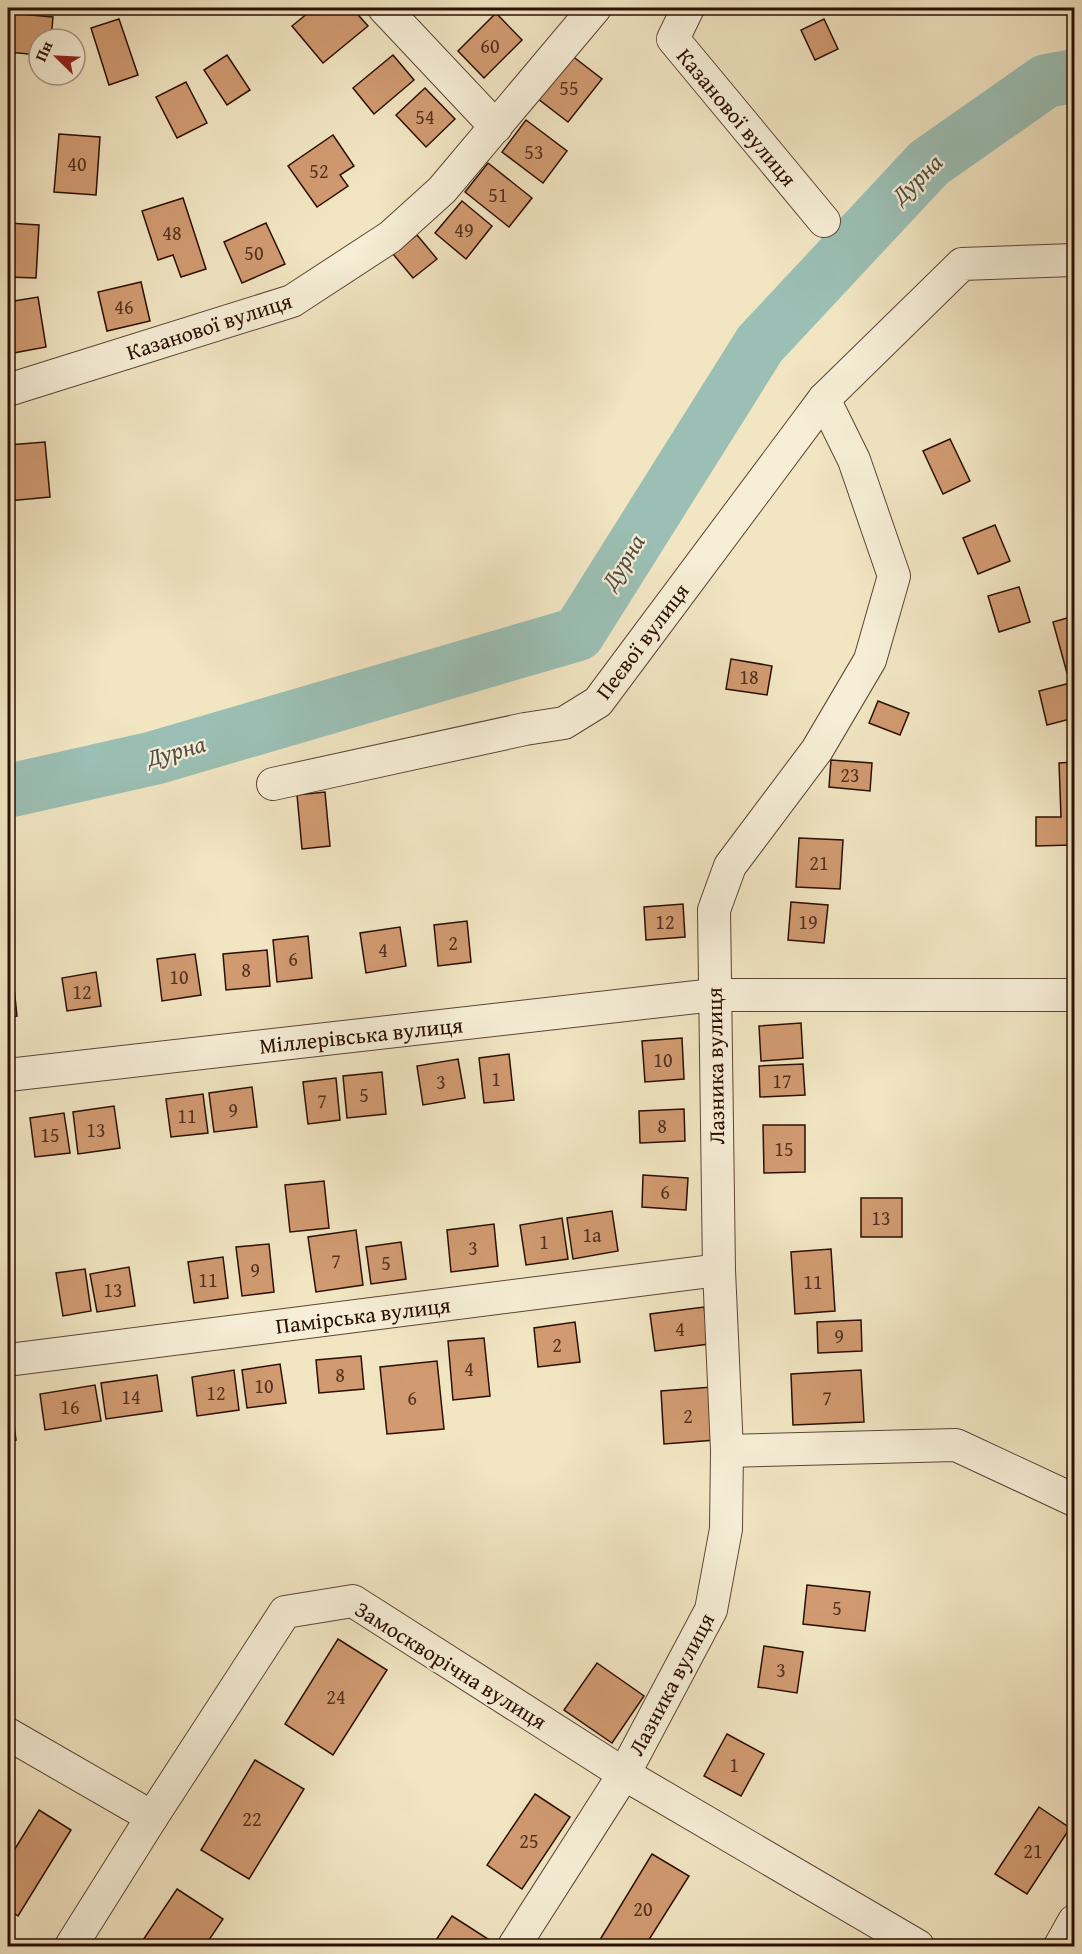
<svg xmlns="http://www.w3.org/2000/svg" width="1082" height="1954" viewBox="0 0 1082 1954" font-family="'Gentium Book Plus',serif">
<rect width="100%" height="100%" fill="#f1e5c2"/>
<filter id="stains"><feTurbulence type="fractalNoise" baseFrequency=".00333" numOctaves="4"/><feColorMatrix values="0 0 0 0 .2 0 0 0 0 .09 0 0 0 0 .02 0 0 0 .5 -.17"/></filter>
<radialGradient id="worn" r=".72"><stop offset=".6" stop-color="#630" stop-opacity="0"/><stop offset="1" stop-color="#630" stop-opacity=".3"/></radialGradient>
<g fill="none" stroke-linecap="round" stroke-linejoin="round">
<polyline stroke="#9bbfb4" stroke-width="54" points="8,791 154,758 578,634 760,344 929,163 1046,81 1074,76"/>
</g>
<g fill="#d19a71" stroke="#2c0f04" stroke-width="1.5">
<polygon points="314,8 352,8 368,26 323,63 292,26"/>
<polygon points="8,13 53,17 51,39 39,39 39,55 8,52"/>
<polygon points="496,13 522,40 484,78 458,51"/>
<polygon points="119,19 138,75 109,85 91,28"/>
<polygon points="824,19 838,49 815,60 801,30"/>
<polygon points="227,55 250,90 227,105 204,70"/>
<polygon points="393,55 414,80 374,114 353,88"/>
<polygon points="571,55 602,79 568,122 537,98"/>
<polygon points="186,82 207,123 177,138 156,97"/>
<polygon points="425,88 455,119 426,147 396,115"/>
<polygon points="526,120 567,151 543,183 502,152"/>
<polygon points="59,134 100,137 96,195 54,192"/>
<polygon points="333,135 354,166 340,175 348,186 317,207 288,166"/>
<polygon points="488,163 532,198 509,227 465,192"/>
<polygon points="183,198 206,269 181,277 173,255 158,260 142,211"/>
<polygon points="462,201 492,226 466,259 435,233"/>
<polygon points="8,223 39,225 36,278 8,277"/>
<polygon points="266,223 285,264 242,283 224,242"/>
<polygon points="417,235 437,259 413,278 393,254"/>
<polygon points="141,282 150,321 107,331 98,292"/>
<polygon points="38,297 46,347 8,354 8,302"/>
<polygon points="950,439 970,481 943,494 923,451"/>
<polygon points="45,442 50,497 8,501 8,445"/>
<polygon points="995,525 1010,561 978,574 963,538"/>
<polygon points="1019,587 1030,622 999,632 988,596"/>
<polygon points="1074,616 1074,671 1067,673 1053,622"/>
<polygon points="731,659 772,666 767,695 726,689"/>
<polygon points="1074,682 1074,718 1047,725 1039,691"/>
<polygon points="878,701 909,713 900,735 869,723"/>
<polygon points="831,760 872,763 870,791 829,787"/>
<polygon points="1074,762 1074,883 1072,883 1071,845 1036,846 1036,817 1061,817 1059,763"/>
<polygon points="325,792 330,846 302,849 297,795"/>
<polygon points="799,838 843,840 840,889 796,887"/>
<polygon points="791,902 828,905 824,943 788,940"/>
<polygon points="683,904 685,937 646,940 644,907"/>
<polygon points="467,921 471,962 438,966 434,925"/>
<polygon points="400,927 406,966 366,973 360,933"/>
<polygon points="308,936 312,978 277,982 273,940"/>
<polygon points="267,950 270,986 226,990 223,954"/>
<polygon points="195,954 201,995 162,1001 157,959"/>
<polygon points="96,972 101,1006 67,1011 62,978"/>
<polygon points="13,978 17,1016 8,1017 8,979"/>
<polygon points="801,1023 803,1058 761,1061 759,1026"/>
<polygon points="682,1038 684,1079 645,1082 642,1041"/>
<polygon points="509,1054 514,1100 484,1103 479,1058"/>
<polygon points="458,1059 465,1098 423,1105 417,1066"/>
<polygon points="803,1064 805,1095 760,1097 759,1066"/>
<polygon points="382,1072 386,1114 347,1118 343,1076"/>
<polygon points="336,1078 340,1120 308,1124 303,1082"/>
<polygon points="252,1087 257,1127 214,1132 209,1093"/>
<polygon points="203,1094 208,1133 171,1137 166,1099"/>
<polygon points="114,1106 120,1148 78,1154 73,1112"/>
<polygon points="684,1109 685,1141 640,1143 639,1111"/>
<polygon points="64,1113 70,1153 35,1157 30,1118"/>
<polygon points="763,1125 805,1125 805,1172 764,1173"/>
<polygon points="643,1175 688,1178 686,1210 642,1207"/>
<polygon points="324,1181 329,1228 290,1232 285,1185"/>
<rect x="861" y="1198" width="41" height="39"/>
<polygon points="612,1211 618,1251 573,1259 567,1218"/>
<polygon points="562,1218 568,1259 526,1265 520,1225"/>
<polygon points="494,1224 498,1266 451,1272 447,1230"/>
<polygon points="356,1230 363,1285 316,1292 308,1237"/>
<polygon points="401,1242 406,1279 371,1284 366,1247"/>
<polygon points="269,1244 274,1292 242,1296 236,1247"/>
<polygon points="831,1249 835,1311 795,1314 791,1252"/>
<polygon points="223,1257 228,1298 194,1303 188,1262"/>
<polygon points="129,1267 135,1306 97,1312 90,1274"/>
<polygon points="85,1269 91,1311 63,1316 56,1273"/>
<polygon points="704,1307 709,1344 655,1351 650,1314"/>
<polygon points="861,1320 862,1351 818,1353 817,1322"/>
<polygon points="575,1322 580,1362 538,1367 534,1328"/>
<polygon points="484,1338 490,1396 453,1400 448,1341"/>
<polygon points="361,1356 364,1389 319,1393 316,1360"/>
<polygon points="437,1361 444,1429 387,1434 380,1367"/>
<polygon points="280,1364 286,1403 247,1408 242,1370"/>
<polygon points="234,1370 239,1410 197,1416 192,1377"/>
<polygon points="861,1370 864,1422 793,1425 791,1374"/>
<polygon points="157,1375 162,1411 106,1419 101,1383"/>
<polygon points="95,1385 101,1421 45,1430 40,1394"/>
<polygon points="712,1387 716,1440 664,1444 661,1391"/>
<polygon points="8,1394 10,1394 16,1440 8,1441"/>
<polygon points="807,1585 870,1592 865,1631 803,1624"/>
<polygon points="338,1639 387,1670 333,1755 285,1724"/>
<polygon points="764,1646 803,1652 797,1693 758,1687"/>
<polygon points="597,1663 644,1696 612,1743 564,1710"/>
<polygon points="727,1734 764,1754 741,1796 704,1776"/>
<polygon points="255,1760 304,1789 249,1879 201,1850"/>
<polygon points="535,1794 570,1817 522,1889 487,1865"/>
<polygon points="1039,1807 1070,1828 1027,1894 995,1874"/>
<polygon points="39,1810 71,1830 18,1916 8,1909 8,1860"/>
<polygon points="652,1854 689,1876 645,1946 604,1946 598,1943"/>
<polygon points="177,1889 223,1919 205,1946 139,1946"/>
<polygon points="452,1916 488,1939 484,1946 432,1946"/>
</g>
<g fill="none" stroke-linecap="round" stroke-linejoin="round">
<defs>
<g id="minor">
<polyline points="384,8 496,127"/>
<polyline points="688,8 673,39 824,221"/>
<polyline points="8,390 292,301 390,237 442,190 595,8"/>
<polyline points="273,784 525,729 564,723 598,702 824,399 962,264 1074,260"/>
<polyline points="8,1075 714,995 1074,995"/>
<polyline points="8,1360 719,1270"/>
<polyline points="727,1451 956,1445 1074,1500"/>
<polyline points="8,1734 152,1817"/>
<polyline points="71,1946 152,1817 285,1612 353,1601 624,1774 918,1946"/>
<polyline points="514,1946 624,1774 711,1610 726,1529 727,1451 719,1270 714,910 730,866 817,750 870,660 894,576 854,460 824,399"/>
<polyline points="1060,1946 1074,1921"/>
</g>
</defs>
<use href="#minor" stroke="#5d4434" stroke-width="34"/>
<use href="#minor" stroke="#f6eed7" stroke-width="32"/>
</g>
<g text-anchor="middle" stroke-width="4.5" stroke-linejoin="round" paint-order="stroke">
<g font-size="20" fill="#55321f">
<text x="490" y="53">60</text>
<text x="569" y="95">55</text>
<text x="425" y="124">54</text>
<text x="534" y="159">53</text>
<text x="77" y="171">40</text>
<text x="319" y="178">52</text>
<text x="498" y="202">51</text>
<text x="464" y="237">49</text>
<text x="172" y="240">48</text>
<text x="254" y="260">50</text>
<text x="124" y="314">46</text>
<text x="749" y="684">18</text>
<text x="850" y="782">23</text>
<text x="819" y="870">21</text>
<text x="665" y="929">12</text>
<text x="808" y="929">19</text>
<text x="453" y="950">2</text>
<text x="383" y="957">4</text>
<text x="293" y="966">6</text>
<text x="246" y="977">8</text>
<text x="179" y="984">10</text>
<text x="82" y="999">12</text>
<text x="663" y="1067">10</text>
<text x="496" y="1086">1</text>
<text x="782" y="1088">17</text>
<text x="441" y="1089">3</text>
<text x="364" y="1102">5</text>
<text x="322" y="1108">7</text>
<text x="233" y="1117">9</text>
<text x="187" y="1123">11</text>
<text x="662" y="1133">8</text>
<text x="96" y="1137">13</text>
<text x="50" y="1142">15</text>
<text x="784" y="1156">15</text>
<text x="665" y="1199">6</text>
<text x="881" y="1225">13</text>
<text x="592" y="1242">1а</text>
<text x="544" y="1249">1</text>
<text x="473" y="1255">3</text>
<text x="336" y="1268">7</text>
<text x="386" y="1270">5</text>
<text x="255" y="1277">9</text>
<text x="208" y="1287">11</text>
<text x="813" y="1289">11</text>
<text x="113" y="1297">13</text>
<text x="680" y="1336">4</text>
<text x="839" y="1343">9</text>
<text x="557" y="1352">2</text>
<text x="469" y="1376">4</text>
<text x="340" y="1382">8</text>
<text x="264" y="1393">10</text>
<text x="216" y="1400">12</text>
<text x="131" y="1404">14</text>
<text x="412" y="1405">6</text>
<text x="827" y="1405">7</text>
<text x="70" y="1414">16</text>
<text x="688" y="1423">2</text>
<text x="837" y="1615">5</text>
<text x="781" y="1677">3</text>
<text x="336" y="1704">24</text>
<text x="734" y="1772">1</text>
<text x="252" y="1826">22</text>
<text x="529" y="1848">25</text>
<text x="1033" y="1858">21</text>
<text x="643" y="1916">20</text>
</g>
<g font-size="22" fill="#2c0f04" stroke="#f6eed7">
<text transform="translate(737 117) rotate(50)" y="8">Казанової вулиця</text>
<text transform="translate(209 326) rotate(-18)" y="8">Казанової вулиця</text>
<text transform="translate(642 641) rotate(-53)" y="8">Пеєвої вулиця</text>
<text transform="translate(361 1035) rotate(-6)" y="8">Міллерівська вулиця</text>
<text transform="translate(715 1066) rotate(-91)" y="8">Лазника вулиця</text>
<text transform="translate(363 1315) rotate(-7)" y="8">Памірська вулиця</text>
<text transform="translate(451 1665) rotate(32)" y="8">Замоскворічна вулиця</text>
<text transform="translate(671 1684) rotate(-62)" y="8">Лазника вулиця</text>
</g>
<g font-size="24" font-style="italic" fill="#534d42" stroke="#f6eed7">
<text transform="translate(917 179) rotate(-44)" y="8">Дурна</text>
<text transform="translate(623 562) rotate(-58)" y="8">Дурна</text>
<text transform="translate(176 751) rotate(-15)" y="8">Дурна</text>
</g>
</g>
<rect width="1082" height="1954" fill="none" stroke="#f1e5c2" stroke-width="30"/>
<rect x="9" y="9" width="1064" height="1936" fill="none" stroke="#2c0f04" stroke-width="3"/>
<rect x="15" y="15" width="1052" height="1924" fill="none" stroke="#2c0f04" stroke-width="1.5"/>
<g transform="translate(57 57) rotate(294)"><circle r="28" fill="#f6eed7" stroke="#a59583" stroke-width="1.5"/>
<path d="M0-4.5L10 22L0 15L-10 22Z" fill="#8f2418"/>
<text y="-9" font-size="16" font-weight="bold" text-anchor="middle" fill="#2c0f04">Пн</text>
</g>
<rect width="100%" height="100%" filter="url(#stains)"/>
<rect width="100%" height="100%" fill="url(#worn)"/>
</svg>
